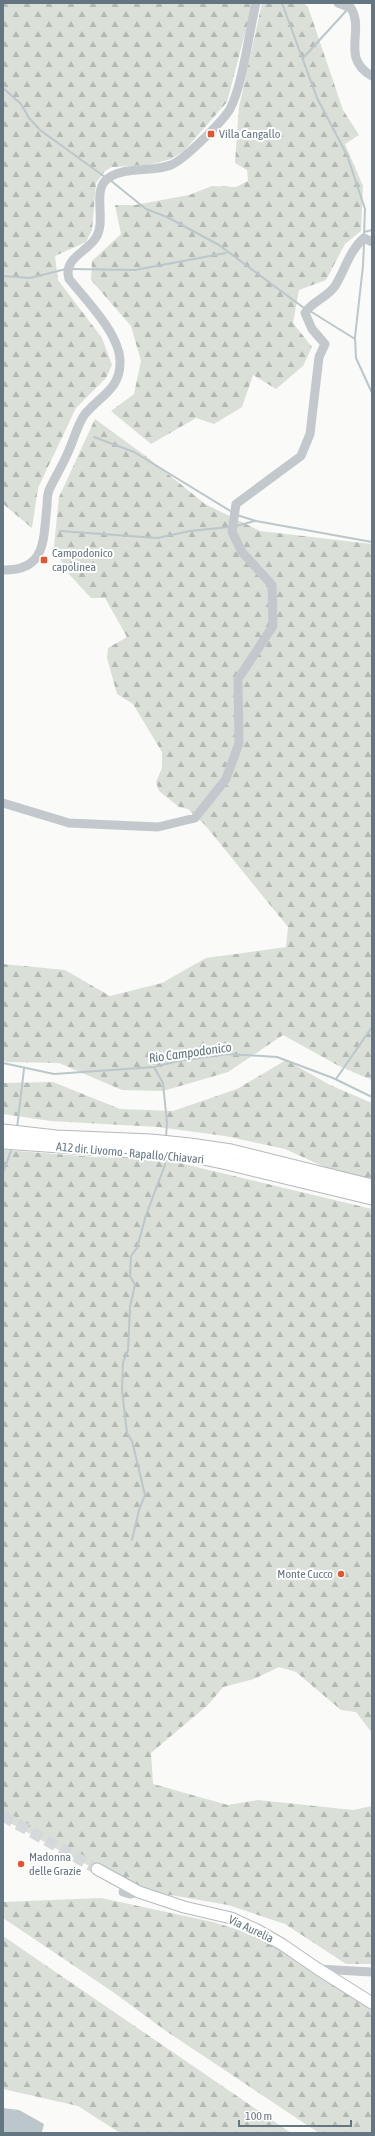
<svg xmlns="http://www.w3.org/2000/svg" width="375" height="2136" viewBox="0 0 375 2136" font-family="'Asap Condensed',sans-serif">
<defs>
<pattern id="forest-firs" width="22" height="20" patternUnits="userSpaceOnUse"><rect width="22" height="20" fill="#dadfd7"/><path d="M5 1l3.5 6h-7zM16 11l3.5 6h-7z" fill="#b4b9b4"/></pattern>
</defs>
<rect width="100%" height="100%" fill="#fafaf8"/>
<g fill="url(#forest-firs)">
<polygon points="3,3 253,3 227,102 184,151 171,159 148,165 112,167 105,171 96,183 92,230 86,242 55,256 58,280 102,338 112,365 106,378 76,408 38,488 32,528 3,504"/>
<polygon points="262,3 303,3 308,7 343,110 359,135 345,144 363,186 361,231 345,244 326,280 299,290 293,323 312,347 303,366 276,389 253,375 242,407 214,424 196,418 151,444 111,411 134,394 141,361 131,326 91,280 92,261 121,234 115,205 135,205 189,195 212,186 236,187 248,181 247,170 235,163 239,107"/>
<polygon points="95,419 147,457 205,504 260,531 372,544 372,1080 339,1066 283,1035 228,1072 163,1091 122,1090 59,1063 7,1062 3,1060 3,964 65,970 110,996 162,983 206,958 286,947 288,927 205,825 188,809 179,807 159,791 156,782 162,768 162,752 133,704 117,694 107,658 108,648 127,637 105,598 91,598 67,572 54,546 59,497"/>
<polygon points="286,1060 330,1085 372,1103 372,1179 329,1169 285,1149 225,1136 158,1127 51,1121 3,1114 3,1083 53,1082 120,1109 173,1111 237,1089"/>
<polygon points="3,1150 95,1157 167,1160 372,1209 372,1733 356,1712 341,1710 296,1672 279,1667 254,1679 223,1687 209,1704 151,1753 153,1784 228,1805 258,1800 353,1810 372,1806 372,1964 346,1964 285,1924 228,1905 141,1890 77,1860 3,1819"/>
<polygon points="101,1898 213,1922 261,1937 372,2006 372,2133 319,2133 166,2031 113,1992 3,1918 3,1902"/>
<polygon points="3,1936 291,2133 120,2133 78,2106 3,2089"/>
</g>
<polygon fill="#bbc7cb" points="3,2108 19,2110 44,2124 42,2132 45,2133 3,2133"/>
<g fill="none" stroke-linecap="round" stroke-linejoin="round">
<g stroke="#bbc7cb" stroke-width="2">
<polyline points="282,3 317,98 347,155 365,209 364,235"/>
<polyline points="303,58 347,10"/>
<polyline points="3,88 21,104 29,118 40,130 105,177"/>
<polyline points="110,180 146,209 167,217 219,245 304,308"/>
<polyline points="364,232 372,230"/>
<polyline points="364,244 363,266 355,337 356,358 372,393"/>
<polyline points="71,269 135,270 226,253"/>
<polyline points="3,276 30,278 66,269"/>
<polyline points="310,311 355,339"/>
<polyline points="94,437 134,452 232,512"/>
<polyline points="237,515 256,521 372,542"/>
<polyline points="236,526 255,521"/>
<polyline points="60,531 157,538 190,531 229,527"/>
<polyline points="3,1063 54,1074 154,1067 178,1061 227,1054 277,1057 333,1078 372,1097"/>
<polyline points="154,1067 163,1083 167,1123 166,1137"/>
<polyline points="336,1079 372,1027"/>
<polyline points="17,1128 24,1069"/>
<polyline points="3,1173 12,1148"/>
<polyline points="132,1540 139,1510 145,1495 132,1441 127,1433 122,1390 123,1362 128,1351 130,1307 135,1285 130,1276 131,1256 137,1248 146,1215 165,1165 165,1158"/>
</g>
<polyline stroke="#d5d9db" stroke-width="11" stroke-dasharray="11 5.5" stroke-linecap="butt" points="3,1816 97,1869"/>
<defs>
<polyline id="major" points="97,1869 139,1892 184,1907 231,1918 257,1930 283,1945 318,1969 372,2003"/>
<g id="highway">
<polyline points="3,1131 56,1137 151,1141 190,1145 231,1151 372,1186"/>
<polyline points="3,1142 189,1155 227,1163 372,1198"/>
</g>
</defs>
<use href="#major" stroke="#b5babe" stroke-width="13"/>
<use href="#highway" stroke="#b4b9bd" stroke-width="15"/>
<g stroke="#c3c8cc" stroke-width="9">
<path d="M338,3L351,8C365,31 340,58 372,76"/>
<path d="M3,570C47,571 43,539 47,506C47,500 47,493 50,488C56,475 64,463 69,450C74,439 78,423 85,414C100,396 120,389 120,363C121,335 86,300 69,279C63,259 85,253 95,239C107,223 93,194 105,181C120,165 152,173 171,165C184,160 223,121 230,109C243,84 249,32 256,3"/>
<path d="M3,803L69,823L158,827L195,818L226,779L239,743L238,679L273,626L272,585L242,552L232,532L236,504L301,456L310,434L319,357L325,344L312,329L305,313C312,301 327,298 335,286C345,270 349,251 364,238L372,242"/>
<polyline points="123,1892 130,1894 139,1892"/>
<polyline points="318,1969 372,1972"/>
</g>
<use href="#major" stroke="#fff" stroke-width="11"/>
<use href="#highway" stroke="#fff" stroke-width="13"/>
</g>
<g fill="#e4572e" stroke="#fff" stroke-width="1.5">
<rect x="207" y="130" width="8" height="8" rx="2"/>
<rect x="40" y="556" width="8" height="8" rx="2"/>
<circle cx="341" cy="1574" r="4"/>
<circle cx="21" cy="1864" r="4"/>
</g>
<g text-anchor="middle" stroke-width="4" stroke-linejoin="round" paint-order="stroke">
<g font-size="12" fill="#657683" stroke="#fff" text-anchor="start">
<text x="219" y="138">Villa Cangallo</text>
<text x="52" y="557">Campodonico<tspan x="52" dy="14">capolinea</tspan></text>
<text x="333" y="1578" text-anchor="end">Monte Cucco</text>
<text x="29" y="1861">Madonna<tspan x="29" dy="14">delle Grazie</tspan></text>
</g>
<g font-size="12" fill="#657683" stroke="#fff">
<text transform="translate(130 1153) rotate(5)" y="4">A12 dir. Livorno - Rapallo/Chiavari</text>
<text transform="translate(251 1929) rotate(25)" y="4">Via Aurelia</text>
</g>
<g font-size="13" font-style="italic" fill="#60757c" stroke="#fff">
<text transform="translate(190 1052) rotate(-8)" y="5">Rio Campodonico</text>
</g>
</g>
<rect width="375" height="2136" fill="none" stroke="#657683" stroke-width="8"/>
<path d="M239 2120v6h112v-6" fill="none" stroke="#657683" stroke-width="2"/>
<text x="245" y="2120" font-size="12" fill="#657683" stroke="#ffffff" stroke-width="3" paint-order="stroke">100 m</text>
</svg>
